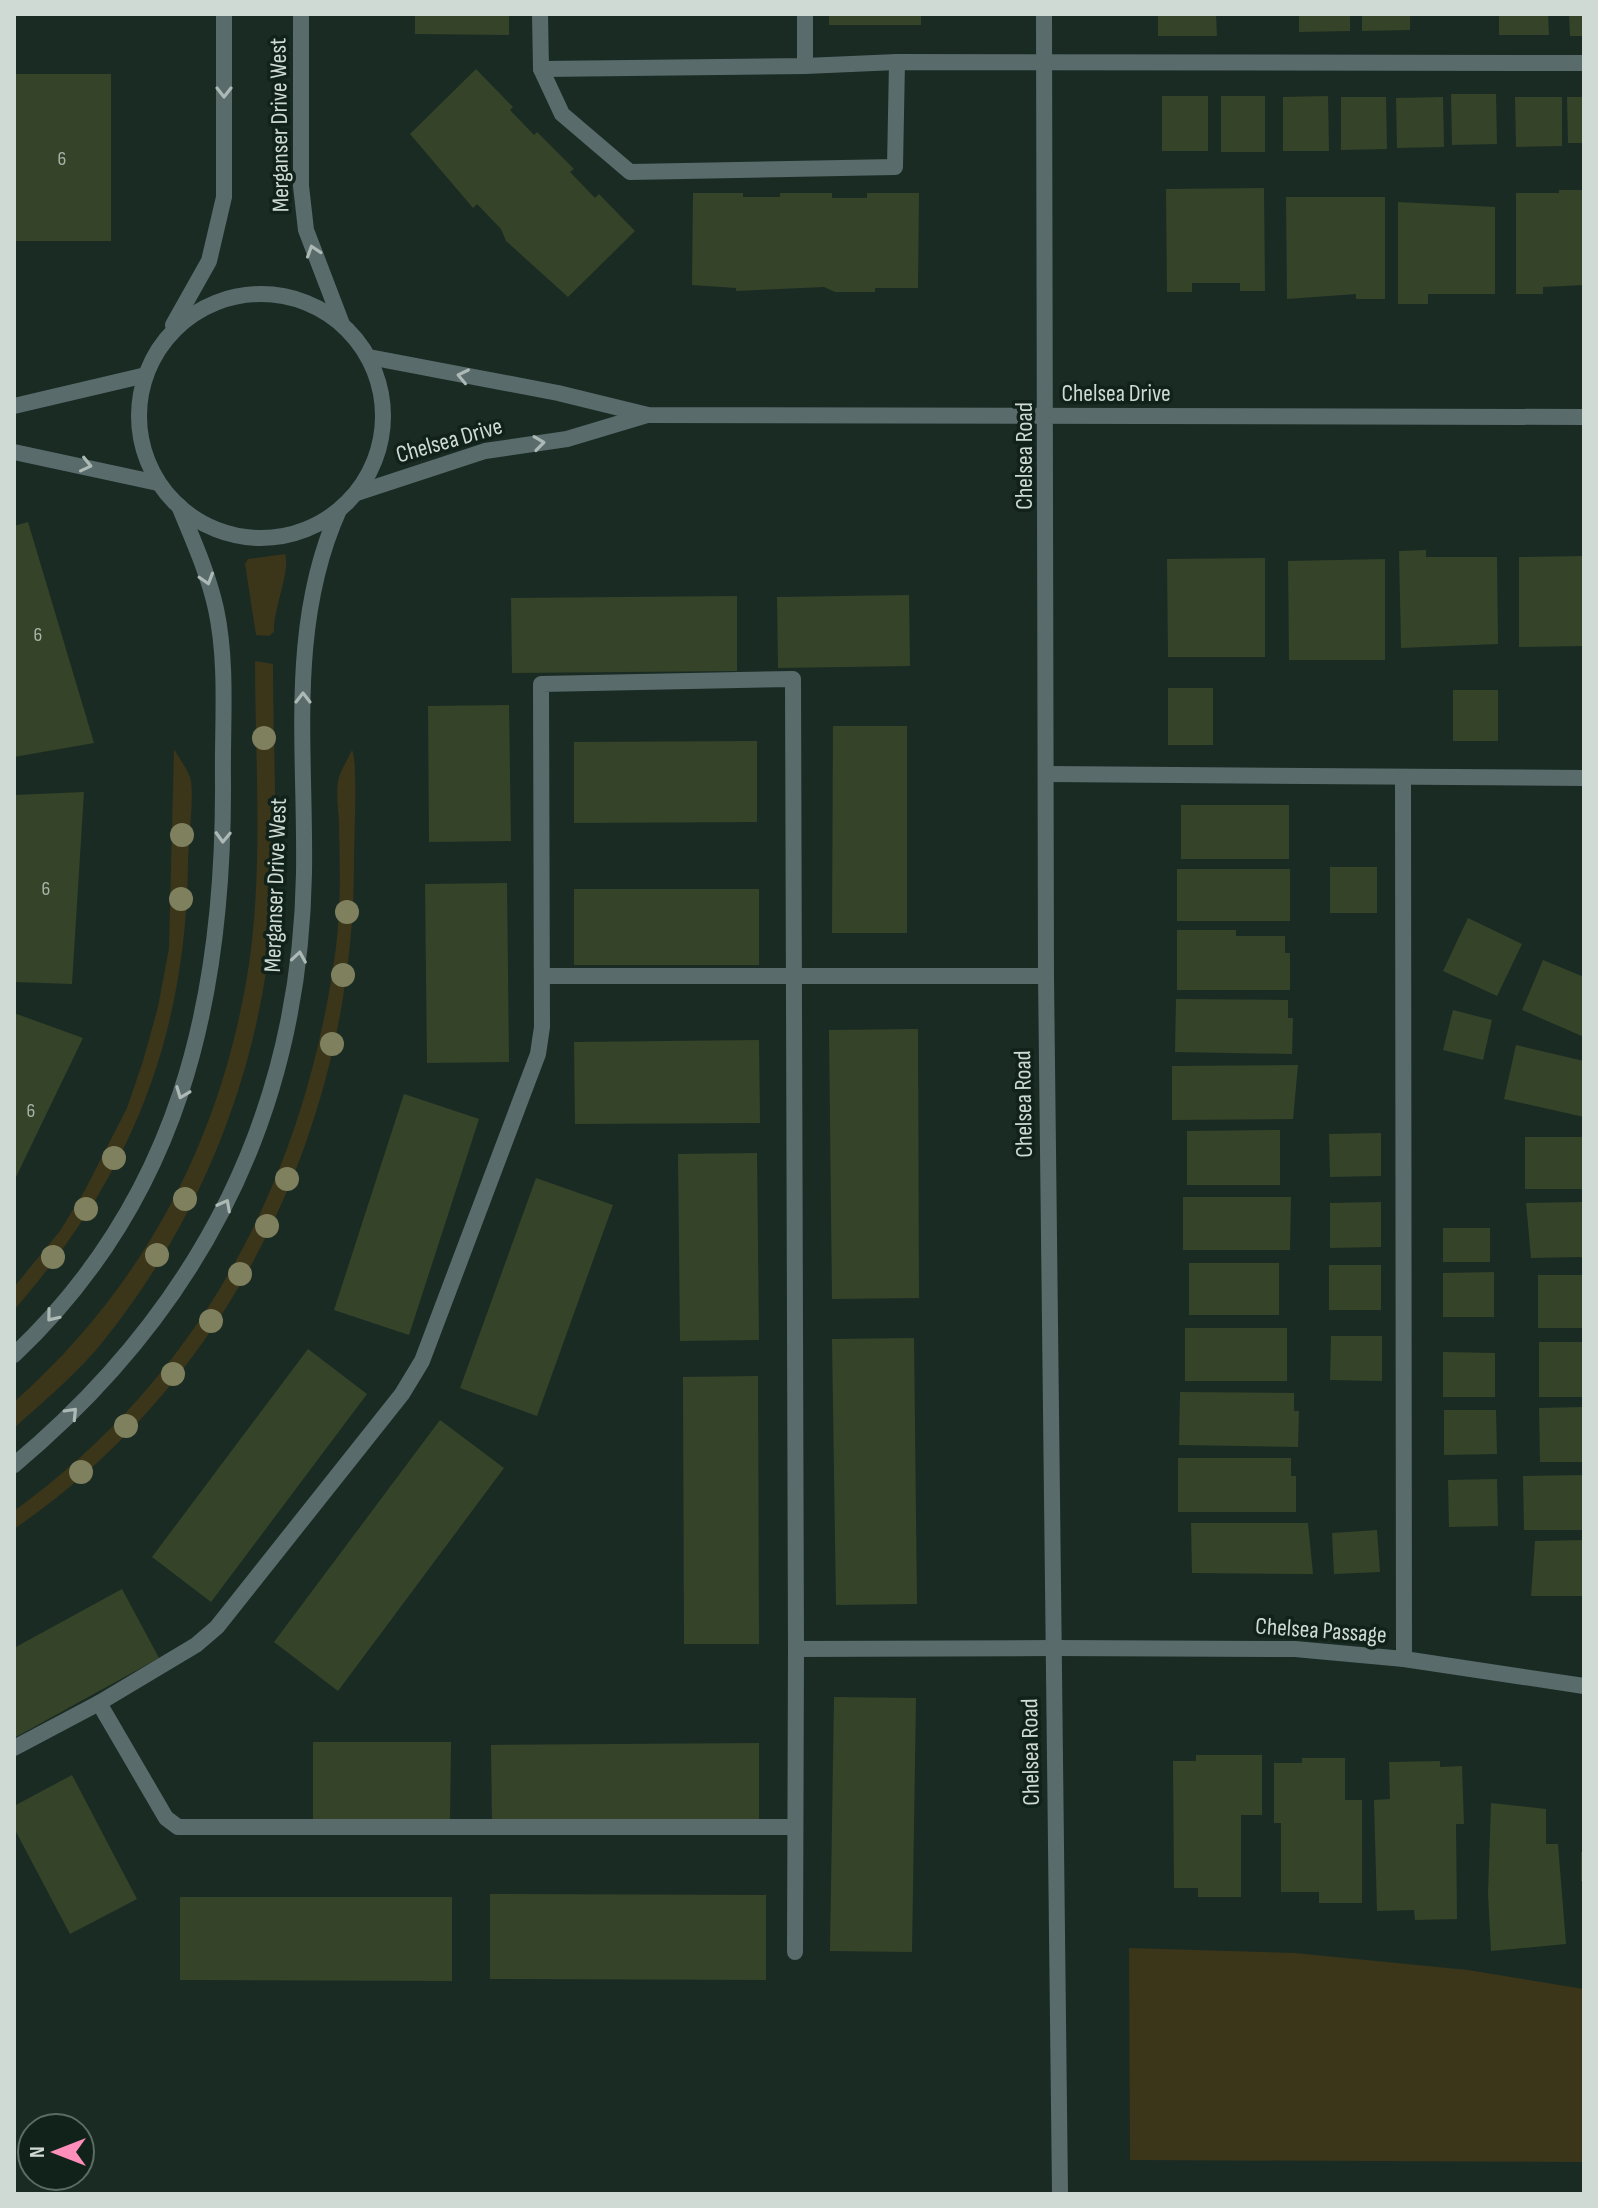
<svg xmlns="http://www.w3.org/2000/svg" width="1598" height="2208" viewBox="0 0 1598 2208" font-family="'Sofia Sans Condensed',sans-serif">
<rect width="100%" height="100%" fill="#1a2b24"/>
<g fill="#3b3519">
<path d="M285,554C291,570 273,609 274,632L269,636L256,635L245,564L248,559Z"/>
<path d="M255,661L273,664C273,750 279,838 272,924C258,1076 200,1220 105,1339C79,1372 45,1400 14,1428V1402C147,1284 225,1132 250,957C263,860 255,758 255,661Z"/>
<path d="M174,749C179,758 189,771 191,781C194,798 188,846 188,867C185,1042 129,1178 14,1310V1287L60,1231L85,1190L127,1108L143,1061L158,1007L169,948Z"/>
<path d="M352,750C358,760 354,843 354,863C354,1123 231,1381 14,1529V1511C203,1374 306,1175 336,947C341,908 340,866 339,826C339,812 335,791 339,777C342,768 348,759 352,750Z"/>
<polygon points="1129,1948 1295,1953 1468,1970 1584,1989 1584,2162 1130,2160"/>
</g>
<g fill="#354328">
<polygon points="415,14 509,14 509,35 415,34"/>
<rect x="829" y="14" width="92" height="11"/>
<polygon points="1158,14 1216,14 1217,36 1158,36"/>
<polygon points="1299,14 1350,14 1350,31 1299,32"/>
<polygon points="1362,14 1410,14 1410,30 1362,31"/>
<polygon points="1499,14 1548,14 1549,35 1499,35"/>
<polygon points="1569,14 1584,14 1584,36 1570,36"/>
<polygon points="476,69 513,107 510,110 534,135 537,132 574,169 570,172 595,198 599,194 635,231 568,297 506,241 501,229 477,204 473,208 410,134"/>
<rect x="14" y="74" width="97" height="167"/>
<polygon points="1451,94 1496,94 1497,144 1452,145"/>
<rect x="1162" y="96" width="46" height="55"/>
<rect x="1221" y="96" width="44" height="56"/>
<polygon points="1328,96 1329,151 1283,151 1283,97"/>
<polygon points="1341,97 1386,97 1387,149 1341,150"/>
<polygon points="1443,97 1444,147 1397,148 1396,98"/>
<polygon points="1515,97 1562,97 1562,146 1516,147"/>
<polygon points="1567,97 1584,97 1584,143 1568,143"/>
<polygon points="1264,188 1265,291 1240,291 1240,283 1192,283 1192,292 1167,292 1166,189"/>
<polygon points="1559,190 1584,190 1584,285 1543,287 1543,294 1516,294 1516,193 1559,193"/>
<polygon points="693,193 743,193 743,197 780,197 780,193 832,193 832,198 867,198 867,193 919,193 918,288 875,288 875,292 835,292 824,287 736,291 736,288 692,285"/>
<polygon points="1286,197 1385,197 1385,299 1356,299 1356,294 1287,299"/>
<polygon points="1398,202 1495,207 1495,294 1428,294 1428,304 1398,304"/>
<polygon points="28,522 94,743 14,757 14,526"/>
<polygon points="1426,550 1426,557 1497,557 1498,644 1401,648 1399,551"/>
<polygon points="1584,556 1584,646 1519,647 1519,557"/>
<polygon points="1265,558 1265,657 1168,657 1167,559"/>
<polygon points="1385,559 1385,660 1289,660 1288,561"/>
<polygon points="909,595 910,666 778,668 777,597"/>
<polygon points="737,596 737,671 512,673 511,598"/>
<rect x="1168" y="688" width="45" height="57"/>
<rect x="1453" y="690" width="45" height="51"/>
<polygon points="509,705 511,841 429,842 428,706"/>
<polygon points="833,726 907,726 907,933 832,933"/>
<polygon points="757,741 757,822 574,823 574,742"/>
<polygon points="84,792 72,984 14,982 14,795"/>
<rect x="1181" y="805" width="108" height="54"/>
<rect x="1330" y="867" width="47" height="46"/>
<rect x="1177" y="869" width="113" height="52"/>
<polygon points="507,883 509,1062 427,1063 425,884"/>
<rect x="574" y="889" width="185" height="76"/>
<polygon points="1468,918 1522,944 1497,996 1443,971"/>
<polygon points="1177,930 1236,930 1236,936 1285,936 1285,953 1290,953 1290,990 1177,990"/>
<polygon points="1543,960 1584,977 1584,1037 1522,1010"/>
<polygon points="1176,999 1288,1000 1288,1018 1293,1018 1292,1054 1175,1052"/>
<polygon points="1453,1010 1492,1020 1483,1060 1443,1050"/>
<polygon points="14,1013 83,1038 14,1181"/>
<polygon points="918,1029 919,1298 832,1299 829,1030"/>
<polygon points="759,1040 760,1123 575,1124 574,1042"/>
<polygon points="1516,1045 1584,1061 1584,1117 1504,1099"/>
<polygon points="1298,1065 1293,1119 1172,1120 1172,1066"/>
<polygon points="404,1094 479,1119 409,1335 334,1310"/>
<polygon points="1280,1130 1280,1185 1187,1185 1187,1131"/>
<polygon points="1381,1133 1381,1176 1330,1177 1329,1134"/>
<rect x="1525" y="1137" width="59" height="52"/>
<polygon points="757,1153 759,1340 680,1341 678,1154"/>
<polygon points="536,1178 613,1205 537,1416 460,1388"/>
<polygon points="1183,1197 1291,1197 1290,1250 1183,1250"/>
<polygon points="1381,1202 1381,1247 1330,1248 1330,1203"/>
<polygon points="1584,1202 1584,1261 1581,1257 1531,1258 1526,1203"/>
<rect x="1443" y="1228" width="47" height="34"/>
<rect x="1189" y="1263" width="90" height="52"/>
<rect x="1329" y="1265" width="52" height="45"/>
<polygon points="1494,1272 1494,1317 1443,1317 1443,1273"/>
<rect x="1538" y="1275" width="46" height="53"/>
<rect x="1185" y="1328" width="102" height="53"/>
<polygon points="1331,1336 1382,1336 1382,1381 1330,1380"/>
<polygon points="914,1338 917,1604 836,1605 832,1339"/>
<rect x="1539" y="1342" width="45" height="55"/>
<polygon points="308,1349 367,1394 211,1602 152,1557"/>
<polygon points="1443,1352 1495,1353 1495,1397 1443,1397"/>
<polygon points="758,1376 759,1644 684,1644 683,1377"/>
<polygon points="1180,1392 1294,1393 1294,1411 1299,1411 1298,1447 1179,1445"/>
<polygon points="1584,1407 1584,1462 1540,1462 1539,1408"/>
<polygon points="1444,1410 1496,1410 1497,1454 1444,1455"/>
<polygon points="440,1420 504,1468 338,1691 274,1642"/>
<polygon points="1178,1458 1291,1458 1291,1476 1296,1476 1296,1512 1178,1512"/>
<polygon points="1584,1475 1584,1530 1524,1530 1523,1476"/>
<polygon points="1497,1479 1498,1526 1449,1527 1448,1480"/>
<polygon points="1191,1523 1308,1523 1313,1574 1192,1573"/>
<polygon points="1377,1530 1380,1572 1334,1574 1332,1533"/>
<polygon points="1584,1540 1584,1596 1531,1596 1535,1541"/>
<polygon points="122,1589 159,1658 14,1738 14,1648"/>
<polygon points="834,1697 916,1698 912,1952 830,1951"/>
<polygon points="313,1742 451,1742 450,1819 313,1819"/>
<polygon points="759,1743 759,1825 492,1827 491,1745"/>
<polygon points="1196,1755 1262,1755 1262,1815 1241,1815 1241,1897 1198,1897 1198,1888 1174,1888 1173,1761 1196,1761"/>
<polygon points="1302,1758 1345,1758 1345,1800 1362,1800 1362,1903 1319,1903 1319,1892 1281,1892 1281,1823 1274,1823 1274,1763 1302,1763"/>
<polygon points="1440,1761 1440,1767 1462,1766 1464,1824 1456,1824 1457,1919 1415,1920 1414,1910 1377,1911 1374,1800 1390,1799 1389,1762"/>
<polygon points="72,1775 137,1899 70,1934 14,1828 14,1806"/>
<polygon points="1491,1803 1546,1809 1546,1844 1558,1844 1566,1944 1491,1951 1488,1894"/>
<rect x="1581" y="1852" width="3" height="29"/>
<polygon points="490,1894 766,1895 766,1980 490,1979"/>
<polygon points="180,1897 452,1897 452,1981 180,1980"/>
</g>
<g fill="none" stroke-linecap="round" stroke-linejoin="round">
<g stroke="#596b6b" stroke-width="16">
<polyline points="540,14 541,69 562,114 630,172 895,167 897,62 1584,63"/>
<polyline points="805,66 897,62"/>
<polyline points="541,69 805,66 805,14"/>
<polyline points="14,406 146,375"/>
<polyline points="14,452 158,483"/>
<polyline points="1047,774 1584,778"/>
<polyline points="1403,779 1404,1659"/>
<polyline points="542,976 1046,976"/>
<polyline points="14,1748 99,1703"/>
<polyline points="795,1827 178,1827 166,1818 99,1703 196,1645 217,1627 402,1394 422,1361 538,1054 542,1027 541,684 793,679 796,1649 1052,1648"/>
<polyline points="795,1952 796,1649"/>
</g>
<g stroke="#596b6b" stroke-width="16">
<polyline points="1044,14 1046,976 1060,2194"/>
<polyline points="1052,1648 1295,1649 1404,1659 1584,1686"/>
</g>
<g stroke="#596b6b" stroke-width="16">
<polyline points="301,14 301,186 306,230 342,324"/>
<circle cx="261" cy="416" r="122"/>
<polyline points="173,325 209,261 224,197 224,14"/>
<polyline points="369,357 558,393 648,415 1584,417"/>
<polyline points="357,493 485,451 567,439 647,415"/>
<path d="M14,1355C179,1199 224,1002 223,783C222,726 228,665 216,609C208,573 193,540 179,506"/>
<path d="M14,1465C198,1311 300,1115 304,873C306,750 287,626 339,510"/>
</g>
</g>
<g fill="#7f805d">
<circle cx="264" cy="738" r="12"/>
<circle cx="182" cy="835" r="12"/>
<circle cx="181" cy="899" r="12"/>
<circle cx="347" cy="912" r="12"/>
<circle cx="343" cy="975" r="12"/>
<circle cx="332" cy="1044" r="12"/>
<circle cx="114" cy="1158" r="12"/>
<circle cx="287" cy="1179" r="12"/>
<circle cx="185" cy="1199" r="12"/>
<circle cx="86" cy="1209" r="12"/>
<circle cx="267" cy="1226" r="12"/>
<circle cx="157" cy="1255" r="12"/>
<circle cx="53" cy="1257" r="12"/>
<circle cx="240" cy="1274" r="12"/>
<circle cx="211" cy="1321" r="12"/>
<circle cx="173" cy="1374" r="12"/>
<circle cx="126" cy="1426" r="12"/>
<circle cx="81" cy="1472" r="12"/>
</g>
<defs><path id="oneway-chevron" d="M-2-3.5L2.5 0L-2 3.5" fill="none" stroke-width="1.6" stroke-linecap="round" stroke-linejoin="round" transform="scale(2)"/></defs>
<g stroke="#acb9b5">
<use href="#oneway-chevron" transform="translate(224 92) rotate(90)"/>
<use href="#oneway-chevron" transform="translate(313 251) rotate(-108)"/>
<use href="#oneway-chevron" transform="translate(463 376) rotate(-168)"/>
<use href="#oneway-chevron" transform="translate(539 443) rotate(-8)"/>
<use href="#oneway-chevron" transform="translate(86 465) rotate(13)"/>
<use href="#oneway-chevron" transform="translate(207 579) rotate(73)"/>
<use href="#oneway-chevron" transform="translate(303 698) rotate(-90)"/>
<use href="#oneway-chevron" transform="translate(223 837) rotate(92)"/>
<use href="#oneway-chevron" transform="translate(299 957) rotate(-81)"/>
<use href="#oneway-chevron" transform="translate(182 1093) rotate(111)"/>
<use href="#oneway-chevron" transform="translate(225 1205) rotate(-62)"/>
<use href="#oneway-chevron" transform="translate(52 1316) rotate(129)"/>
<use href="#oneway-chevron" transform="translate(72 1413) rotate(-46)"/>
</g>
<g text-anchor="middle" stroke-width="7" stroke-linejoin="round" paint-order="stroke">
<g font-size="20" fill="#a8b4aa">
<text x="62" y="165">6</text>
<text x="38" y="641">6</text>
<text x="46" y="895">6</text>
<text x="31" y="1117">6</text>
</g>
<g font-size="24" fill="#cfdad5" stroke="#10221a">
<text transform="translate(279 125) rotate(-91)" y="8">Merganser Drive West</text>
<text x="1116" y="401">Chelsea Drive</text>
<text transform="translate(449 440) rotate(-16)" y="8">Chelsea Drive</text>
<text transform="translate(1024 456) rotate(-90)" y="8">Chelsea Road</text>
<text transform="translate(275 885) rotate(-88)" y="8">Merganser Drive West</text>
<text transform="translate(1023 1104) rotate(-91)" y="8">Chelsea Road</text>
<text transform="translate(1321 1630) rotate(4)" y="8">Chelsea Passage</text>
<text transform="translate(1030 1752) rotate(-91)" y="8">Chelsea Road</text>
</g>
</g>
<rect width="1598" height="2208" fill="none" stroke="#cfdad5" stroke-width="32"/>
<g transform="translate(56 2152) rotate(270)"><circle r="38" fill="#10221a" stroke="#5c6c65" stroke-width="2"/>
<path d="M0-6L14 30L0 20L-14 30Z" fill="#ff8eba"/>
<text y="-12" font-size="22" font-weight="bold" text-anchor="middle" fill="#cfdad5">N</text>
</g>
</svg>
